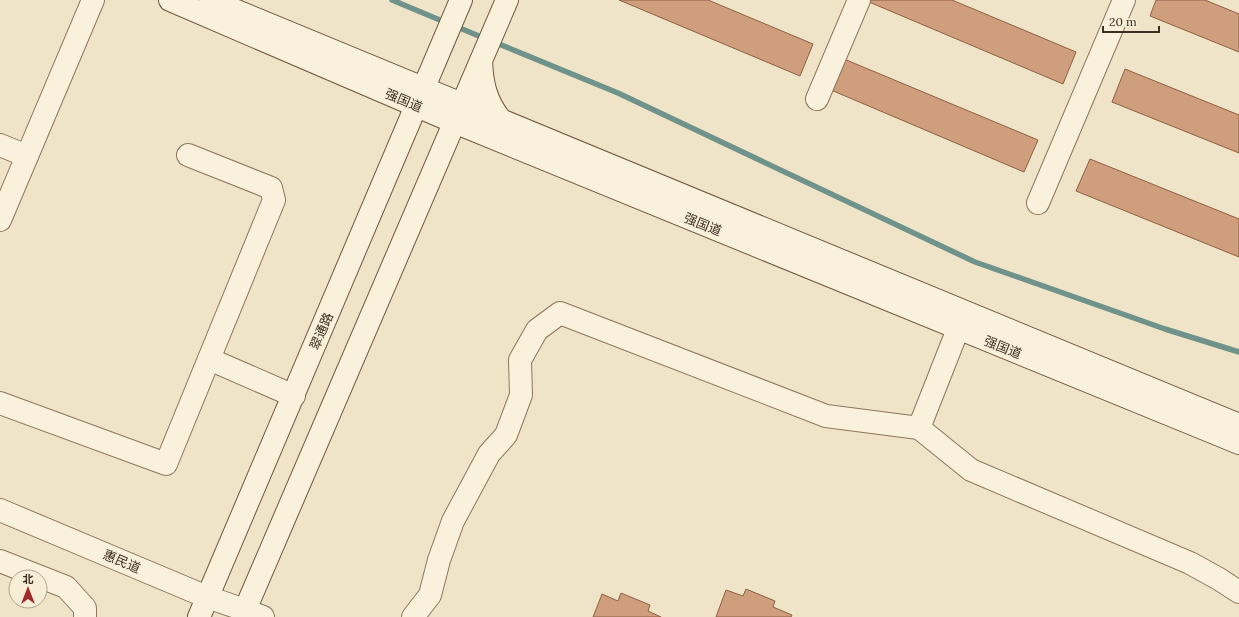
<svg xmlns="http://www.w3.org/2000/svg" width="1239" height="617" viewBox="0 0 1239 617" font-family="Lora,'Noto Sans SC',serif">
<rect width="100%" height="100%" fill="#f0e4c8"/>
<g fill="none" stroke-linecap="round" stroke-linejoin="round">
<g stroke="#6f938a" stroke-width="5.5">
<polyline points="392,0 447,23"/>
<polyline points="455,26 486,39"/>
<polyline points="494,42 618,93 975,262 1165,329 1239,352"/>
</g>
</g>
<g fill="#cf9f7d" stroke="#8d5f41">
<polygon points="619,0 708,0 813,44 800,76"/>
<polygon points="870,0 952,0 1076,52 1063,84 869,2"/>
<polygon points="1156,0 1205,0 1239,14 1239,52 1150,16"/>
<polygon points="844,59 1038,140 1024,172 831,90"/>
<polygon points="1125,69 1239,115 1239,153 1112,102"/>
<polygon points="1090,159 1239,219 1239,257 1076,191"/>
<polygon points="746,589 775,601 773,607 792,615 791,617 716,617 726,590 743,596"/>
<polygon points="621,593 650,605 648,611 661,617 593,617 602,594 618,601"/>
</g>
<g fill="none" stroke-linecap="round" stroke-linejoin="round">
<defs>
<g id="minor">
<polyline points="817,99 859,0"/>
<polyline points="0,145 27,156"/>
<polyline points="1038,203 1124,0"/>
<polyline points="0,220 93,0"/>
<polyline points="209,359 294,396"/>
<polyline points="0,403 166,464 274,200 271,188 188,155"/>
<polyline points="919,428 958,329"/>
<polyline points="0,561 66,587 85,608 85,617"/>
<polyline points="245,610 263,617"/>
<polyline points="413,617 430,595 439,560 453,521 489,454 506,435 521,395 520,360 537,330 560,313 826,416 919,428 971,470 1190,563 1219,579 1239,592"/>
</g>
<polyline id="tertiary" points="0,510 207,597 245,610"/>
<g id="secondary">
<polyline points="170,0 454,122 1239,443"/>
<polyline points="210,0 1239,425"/>
<path d="M481,61C482,84 486,101 500,119"/>
<polyline points="199,617 461,0"/>
<polyline points="242,617 507,0"/>
</g>
</defs>
<use href="#minor" stroke="#8d765c" stroke-width="24"/>
<use href="#tertiary" stroke="#8d765c" stroke-width="24"/>
<use href="#secondary" stroke="#6f573f" stroke-width="24"/>
<use href="#minor" stroke="#faf1dc" stroke-width="22"/>
<use href="#tertiary" stroke="#faf1dc" stroke-width="22"/>
<use href="#secondary" stroke="#faf1dc" stroke-width="22"/>
</g>
<g text-anchor="middle" stroke-width="3.5" stroke-linejoin="round" paint-order="stroke">
<g font-size="13" fill="#3d2e20" stroke="#f7eed8">
<text transform="translate(404 100) rotate(23)" y="5">强国道</text>
<text transform="translate(703 224) rotate(22)" y="5">强国道</text>
<text transform="translate(321 331) rotate(-67)" y="5">翠通路</text>
<text transform="translate(1003 347) rotate(22)" y="5">强国道</text>
<text transform="translate(122 561) rotate(23)" y="5">惠民道</text>
</g>
</g>
<g transform="translate(28 589)"><circle r="19" fill="#f7eed8" stroke="#ada18e"/>
<path d="M0-3L7 15L0 10L-7 15Z" fill="#9e2a2b"/>
<text y="-6" font-size="11" font-weight="bold" text-anchor="middle" fill="#3d2e20">北</text>
</g>
<path d="M1103 26v6h56v-6" fill="none" stroke="#3d2e20" stroke-width="2"/>
<text x="1109" y="26" font-size="12" fill="#3d2e20" stroke="#f7eed8" stroke-width="3" paint-order="stroke">20 m</text>
</svg>
